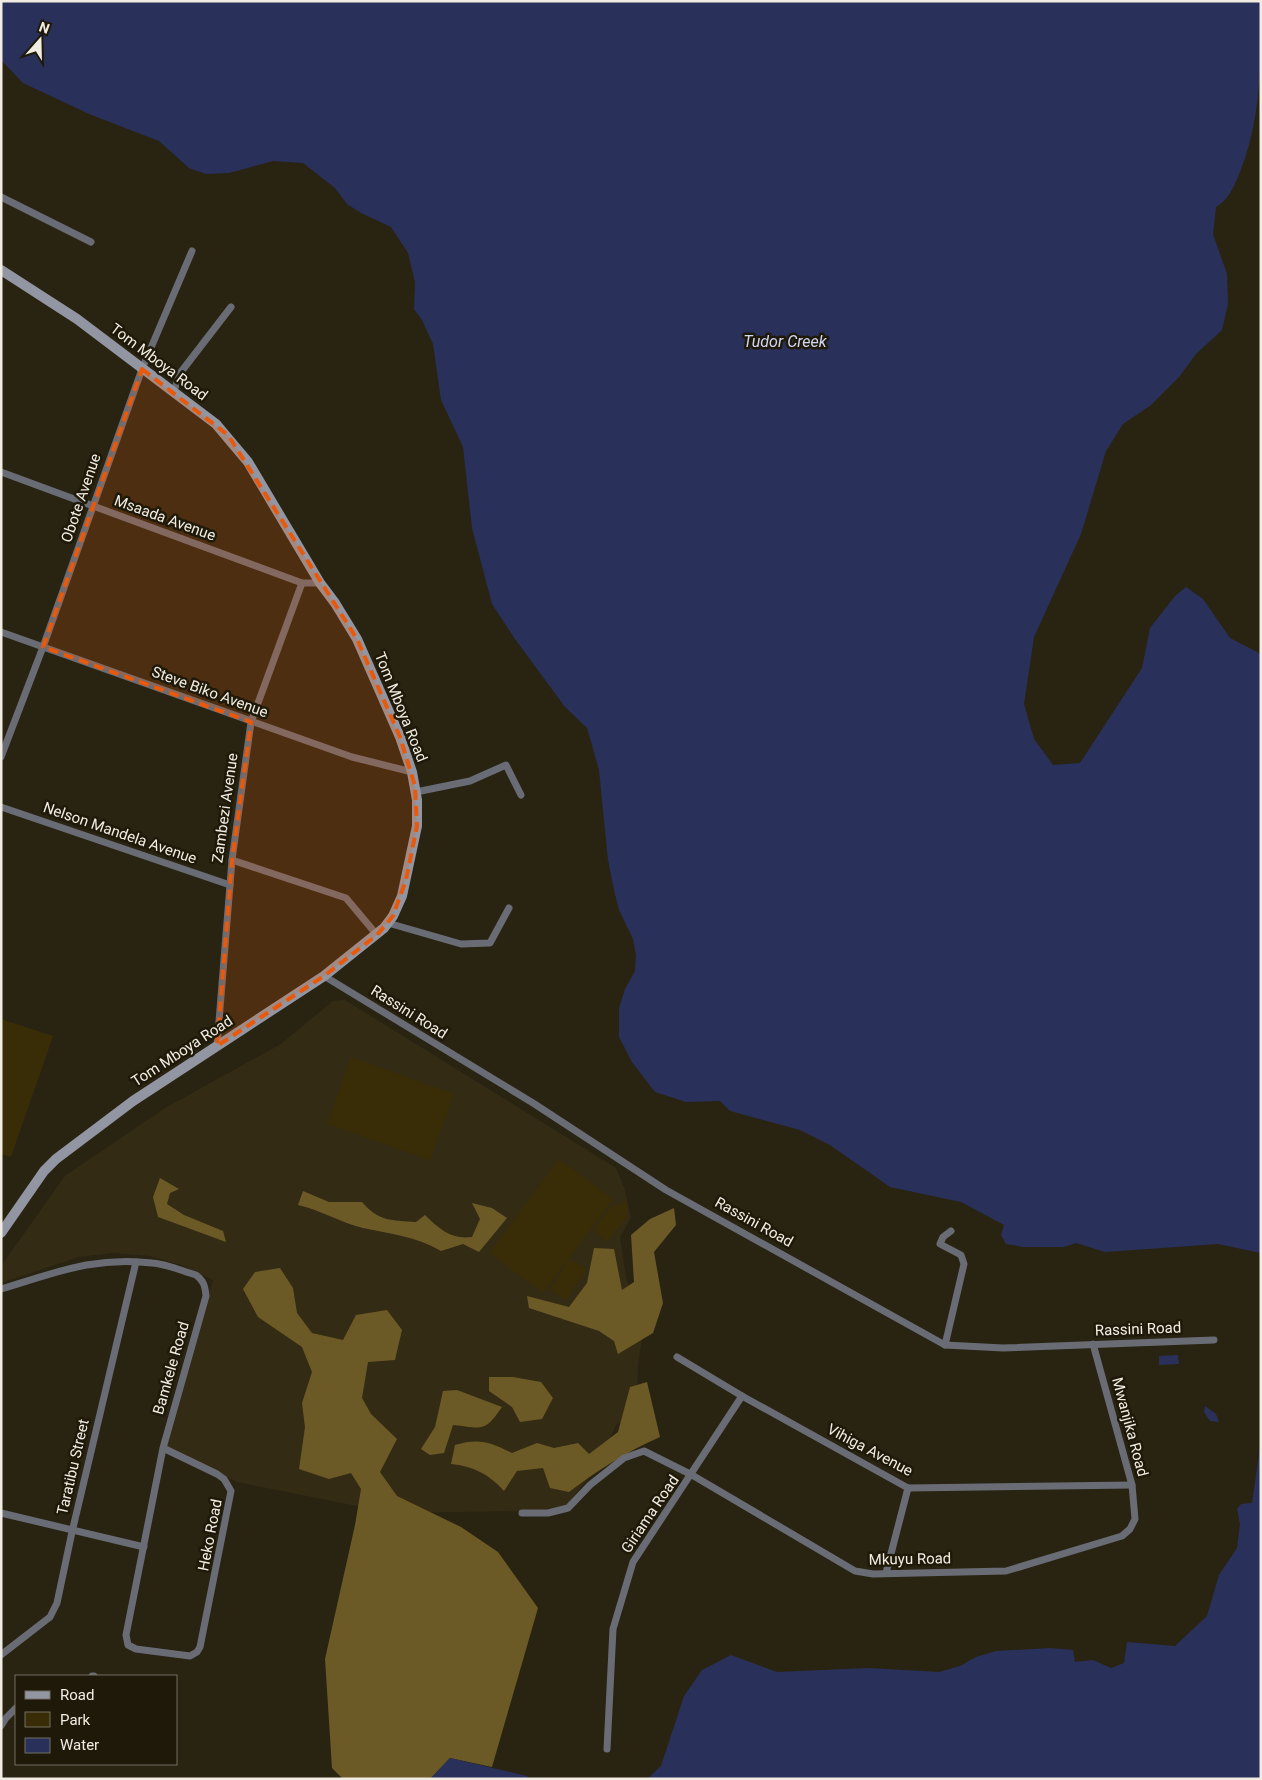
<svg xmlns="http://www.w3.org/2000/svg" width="1262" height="1780" viewBox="0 0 1262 1780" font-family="Roboto,sans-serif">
<rect width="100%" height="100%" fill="#292312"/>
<polygon fill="#342b14" points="345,1000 616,1168 624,1187 631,1218 620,1237 626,1278 644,1325 638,1365 636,1414 616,1425 595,1470 565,1507 529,1511 392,1513 237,1482 165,1447 213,1280 181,1265 150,1256 113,1253 79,1257 1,1283 1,1266 65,1176 165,1108 281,1044 333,1001"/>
<g fill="#392d08">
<polygon points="1,1019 53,1036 11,1157 1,1154"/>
<polygon points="351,1057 454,1094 430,1160 327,1124"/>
<polygon points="559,1159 613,1199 543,1293 489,1253"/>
<polygon points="627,1202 627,1217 607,1242 593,1230 612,1206"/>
<polygon points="569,1259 586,1269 566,1300 550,1290"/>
</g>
<g fill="#6c5a26">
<polygon points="160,1178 179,1189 170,1193 167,1204 184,1215 223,1231 226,1242 158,1217 153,1197"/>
<path d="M303,1191L329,1202H362C379,1222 391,1220 416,1222L425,1215C439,1229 452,1240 472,1237L480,1219L472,1203L492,1208L507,1218L479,1252L463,1244L441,1251C416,1236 390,1234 363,1228C341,1223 321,1210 298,1205Z"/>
<polygon points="674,1208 676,1225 654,1252 663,1303 653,1333 618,1354 614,1341 599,1331 529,1308 527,1296 569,1307 587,1283 594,1248 614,1249 622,1290 634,1282 631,1235 650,1219"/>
<polygon points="280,1268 293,1288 297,1313 312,1333 343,1340 356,1315 387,1310 402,1330 395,1360 368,1362 362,1398 371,1414 397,1439 380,1472 397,1496 461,1527 498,1552 538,1608 492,1767 450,1758 430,1779 343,1779 332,1768 325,1659 355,1525 361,1489 351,1473 329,1479 299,1469 305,1427 302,1403 312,1372 302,1347 258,1317 243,1289 255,1272"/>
<polygon points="489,1377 513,1377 541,1382 553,1398 542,1419 520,1422 512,1407 489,1391"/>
<path d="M647,1382L660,1437C626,1452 598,1470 569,1492L550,1488L543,1468L517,1471L504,1491C489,1474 473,1466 451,1464L455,1445C479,1438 490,1442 512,1453L537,1443L554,1448L578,1443L589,1454L618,1432L630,1387Z"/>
<path d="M457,1390L502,1407C484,1433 483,1428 453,1425L444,1453L430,1455L421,1449L435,1427L443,1391Z"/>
</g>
<g fill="#29315b">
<path d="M1,1H1261C1261,64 1262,119 1238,177C1232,190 1228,200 1216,207L1213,234L1227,274L1228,304L1222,330L1196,354L1179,377L1151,405L1123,424L1106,451L1081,534L1034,637L1024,704L1034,739L1053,765L1080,763L1142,668L1150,628L1175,596L1186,587L1203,599L1230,638L1261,654V1253L1218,1244L1105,1252L1076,1243L1064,1247H1023L1006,1244L1001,1235L1004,1225L961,1202L890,1187L830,1145L800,1130L730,1111L720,1101L686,1102L655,1092L632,1062L619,1037V1008L625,989L635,971L636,955L633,939L619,910L614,890L608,860L599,770L592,745L587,728L565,707L515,639L492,604L472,528L463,447L441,400L433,344L422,320L414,309L415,282L408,253L391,227L361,213L347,204L335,188L303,163L273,161L229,173L206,174L189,168L159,141L89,114L23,83L1,60Z"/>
<polygon points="1178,1355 1179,1364 1159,1365 1159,1356"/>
<polygon points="1205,1406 1216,1414 1219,1422 1210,1421 1204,1412"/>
<polygon points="1261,1440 1261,1779 647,1779 661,1766 684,1696 702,1670 731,1655 777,1672 868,1668 939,1672 960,1666 976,1657 996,1651 1050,1648 1073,1650 1075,1662 1093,1660 1111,1668 1124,1663 1127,1642 1175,1646 1207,1616 1219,1575 1237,1548 1240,1524 1237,1509 1241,1504 1252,1503"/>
<polygon points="450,1758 527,1776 529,1779 430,1779"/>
</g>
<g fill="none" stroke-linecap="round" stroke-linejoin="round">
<g stroke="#6a6c75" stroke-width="7">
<polyline points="1,197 91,242"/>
<polyline points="173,393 181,372 231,307"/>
<polyline points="1,472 302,583 320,583"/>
<polyline points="1,632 352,757 412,772"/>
<polyline points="1,757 43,647 142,369 192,251"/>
<polyline points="416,792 470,781 506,765 521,795"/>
<polyline points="1,807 230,885"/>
<polyline points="232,860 346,898 377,935"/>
<polyline points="388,923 461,944 490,943 509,908"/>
<polyline points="324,976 533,1103 666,1190 945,1345 1003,1348 1214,1340"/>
<polyline points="217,1046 232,860 251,722 302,583"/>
<path d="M1,1289C55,1273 94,1256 152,1263C167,1264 182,1271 196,1275C204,1281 205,1286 206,1296L163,1448L126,1635L128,1645L136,1649L190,1656L197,1652L200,1647L231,1491L224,1479L217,1474L163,1448"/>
<polyline points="945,1345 964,1264 961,1255 940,1244 943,1237 951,1231"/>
<polyline points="677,1357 742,1396 908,1488 1132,1485"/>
<polyline points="1,1513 144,1547"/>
<polyline points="522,1513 548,1513 568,1508 590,1485 624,1458 644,1451 692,1475 855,1571 873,1574 1006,1571 1122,1536 1130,1529 1135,1519 1132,1485 1093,1344"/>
<polyline points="886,1573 908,1488"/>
<polyline points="1,1655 50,1617 57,1603 72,1532 136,1262"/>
<polyline points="92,1676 94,1676"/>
<polyline points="1,1726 6,1718 16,1708"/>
<polyline points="607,1749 613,1629 633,1562 742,1396"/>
</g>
<polyline stroke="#9296a3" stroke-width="10" points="1,270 77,319 216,424 248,462 320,583 335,603 357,639 400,737 412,772 417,800 417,826 402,896 393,916 384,928 324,976 133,1101 56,1159 44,1171 1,1233"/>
</g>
<path fill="#e8590c" fill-opacity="0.2" stroke="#e8590c" stroke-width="4" stroke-dasharray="10 6" stroke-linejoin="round" d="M142,369L228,435L357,639L400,737L415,786L417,826L406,880L393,916L377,935L324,976L217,1046L232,860L251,722L43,647Z"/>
<g text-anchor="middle" stroke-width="5" stroke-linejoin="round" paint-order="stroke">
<g font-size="15" fill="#f1ede3" stroke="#1f1909">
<text transform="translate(159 362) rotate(37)" y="5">Tom Mboya Road</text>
<text transform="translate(81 498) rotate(-71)" y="5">Obote Avenue</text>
<text transform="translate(165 518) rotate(20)" y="5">Msaada Avenue</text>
<text transform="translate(210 692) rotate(20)" y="5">Steve Biko Avenue</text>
<text transform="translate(401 707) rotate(68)" y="5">Tom Mboya Road</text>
<text transform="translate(225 808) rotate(-82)" y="5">Zambezi Avenue</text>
<text transform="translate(120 833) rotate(19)" y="5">Nelson Mandela Avenue</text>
<text transform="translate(409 1012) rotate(32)" y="5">Rassini Road</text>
<text transform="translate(182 1051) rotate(-33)" y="5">Tom Mboya Road</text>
<text transform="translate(754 1222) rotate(29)" y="5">Rassini Road</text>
<text transform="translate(1138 1329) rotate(-2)" y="5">Rassini Road</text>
<text transform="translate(171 1368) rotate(-74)" y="5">Bamkele Road</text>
<text transform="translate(1130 1427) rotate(75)" y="5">Mwanjika Road</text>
<text transform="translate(870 1450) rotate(28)" y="5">Vihiga Avenue</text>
<text transform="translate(73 1467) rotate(-77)" y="5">Taratibu Street</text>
<text transform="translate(650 1514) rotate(-56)" y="5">Giriama Road</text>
<text transform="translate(210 1535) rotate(-79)" y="5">Heko Road</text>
<text transform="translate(910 1559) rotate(-1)" y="5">Mkuyu Road</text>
</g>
<g font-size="16" font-style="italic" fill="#d0d8f6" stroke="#1f1909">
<text x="785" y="347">Tudor Creek</text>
</g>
</g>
<rect width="1262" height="1780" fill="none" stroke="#f1ede3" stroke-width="5"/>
<rect x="15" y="1675" width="162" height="90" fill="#1f1909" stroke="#736e60"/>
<rect x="25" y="1691" width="25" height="8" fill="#9296a3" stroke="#736e60"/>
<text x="60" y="1700" font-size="15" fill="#f1ede3">Road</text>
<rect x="25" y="1712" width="25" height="15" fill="#392d08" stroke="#736e60"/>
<text x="60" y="1725" font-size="15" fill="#f1ede3">Park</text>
<rect x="25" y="1738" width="25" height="15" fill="#29315b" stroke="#736e60"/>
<text x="60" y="1750" font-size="15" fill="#f1ede3">Water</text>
<g transform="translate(40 40) rotate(20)" stroke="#1f1909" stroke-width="4" paint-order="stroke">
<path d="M0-4L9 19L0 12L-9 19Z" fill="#f1ede3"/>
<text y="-8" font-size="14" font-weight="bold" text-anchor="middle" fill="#f1ede3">N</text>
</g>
</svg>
